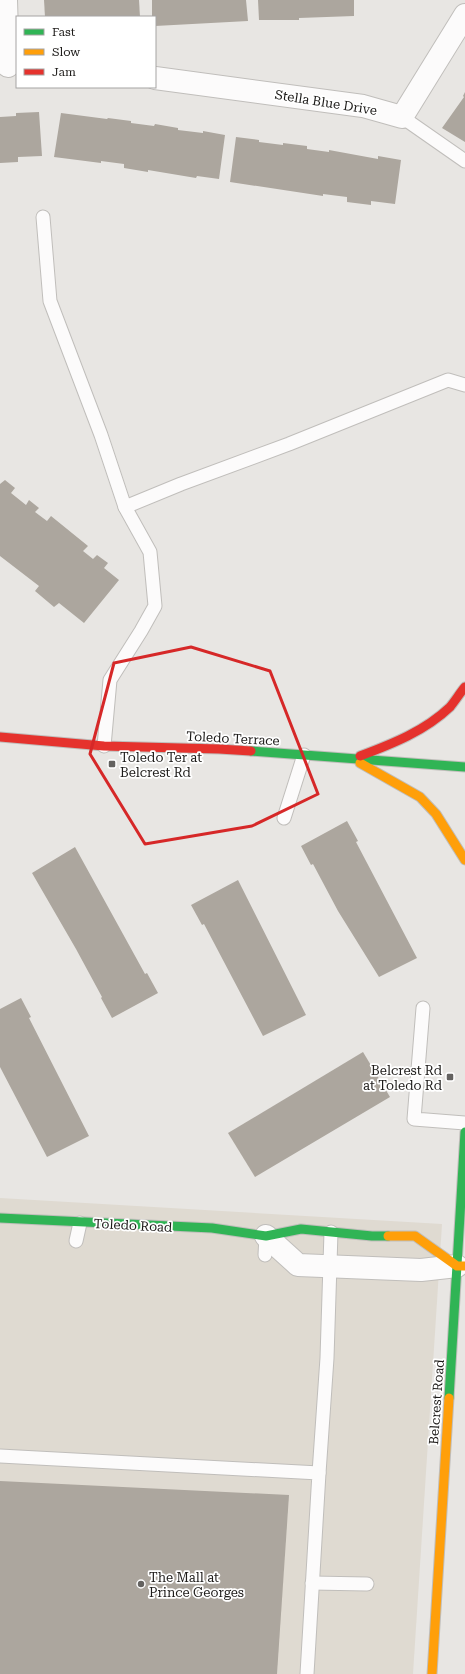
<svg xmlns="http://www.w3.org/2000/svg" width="465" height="1674" viewBox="0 0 465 1674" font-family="'Roboto Serif',serif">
<rect width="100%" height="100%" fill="#e8e6e3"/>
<polygon fill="#dfdad1" points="0,1198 442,1224 413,1674 0,1674"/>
<g fill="#aca69e">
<polygon points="44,0 139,0 140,17 45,17"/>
<polygon points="152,0 246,0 248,21 155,26 155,17 152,17"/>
<polygon points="258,0 354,0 354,16 299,18 299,20 259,20"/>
<polygon points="465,92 465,142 442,128 464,97 463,96"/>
<polygon points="39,112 42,156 18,157 18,162 0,163 0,117 16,116 16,113"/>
<polygon points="61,113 107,119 108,118 131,121 131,123 154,126 155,124 178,128 178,130 203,133 203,131 225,135 219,179 197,176 196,178 148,170 148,172 124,168 124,164 101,161 101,163 54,157"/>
<polygon points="236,137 259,140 259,142 283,145 283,143 307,146 307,149 329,152 329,150 378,159 378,156 401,160 395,204 371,201 371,205 347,202 347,197 323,194 323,196 230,182"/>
<polygon points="5,480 15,488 11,493 26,505 29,500 39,508 35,512 47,521 51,516 88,546 83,551 93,559 97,555 108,563 104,568 119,580 84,623 59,603 54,607 35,591 39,586 0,556 0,484"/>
<polygon points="347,821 358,841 356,842 417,958 379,977 338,911 313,864 311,865 301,846"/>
<polygon points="75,847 145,974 147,973 158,993 112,1018 101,998 102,997 76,949 32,873"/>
<polygon points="238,880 306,1015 263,1036 204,924 202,925 191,905"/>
<polygon points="21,998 31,1017 29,1018 89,1136 47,1157 0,1067 0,1009"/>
<polygon points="363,1052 390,1097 255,1177 228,1133"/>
<polygon points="0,1481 289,1495 277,1674 0,1674"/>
</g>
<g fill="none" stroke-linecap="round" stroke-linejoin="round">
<defs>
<g id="lane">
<polyline points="402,117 465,161"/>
<polyline points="43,217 50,301 101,435 125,507 150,552 155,606 141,631 110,680 104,746"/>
<polyline points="125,507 181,484 289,444 448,380 465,385"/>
<polyline points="284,818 304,755"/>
<polyline points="423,1008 414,1119 465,1123"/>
<polyline points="76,1241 80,1223"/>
<polyline points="265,1255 266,1236"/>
<polyline points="0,1456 319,1473 307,1674"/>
<polyline points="319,1473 327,1358 331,1232"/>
<polyline points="312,1583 367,1584"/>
</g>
<g id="street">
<polyline points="6,0 8,66"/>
<polyline points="155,78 363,106 402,117 465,15"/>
<polyline points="266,1236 298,1265 421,1270 457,1266"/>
</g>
<g id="fast">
<polyline points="251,751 465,767"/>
<polyline points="0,1218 212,1228 266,1236 301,1229 372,1236 388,1236"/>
<polyline points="449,1398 465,1132"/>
</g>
<g id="slow">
<polyline points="360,763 420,797 436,814 465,860"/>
<polyline points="388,1236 415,1236 457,1266 465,1266"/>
<polyline points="432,1674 449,1398"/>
</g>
<g id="jam">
<polyline points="0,737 104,746 219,749 251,751"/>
<path d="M360,756C392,744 425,731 450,707C455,701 460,693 465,687"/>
</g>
</defs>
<use href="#lane" stroke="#c0bebb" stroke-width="15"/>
<use href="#street" stroke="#c0bebb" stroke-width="24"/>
<use href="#fast" stroke="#c0bebb" stroke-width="11"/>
<use href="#slow" stroke="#c0bebb" stroke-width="11"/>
<use href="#jam" stroke="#c0bebb" stroke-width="11"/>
<use href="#lane" stroke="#fcfbfb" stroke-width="13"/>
<use href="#street" stroke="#fcfbfb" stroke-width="22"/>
<use href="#fast" stroke="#30b455" stroke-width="9"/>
<use href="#slow" stroke="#ff9f0a" stroke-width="9"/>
<use href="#jam" stroke="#e5322d" stroke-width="9"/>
</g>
<path fill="none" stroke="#d62828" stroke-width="3" stroke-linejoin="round" d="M191,647L270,671L318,794L252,826L145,844L90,754L114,663Z"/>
<g fill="#646260" stroke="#fff" stroke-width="1.5">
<rect x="108" y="760" width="8" height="8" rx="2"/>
<rect x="446" y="1073" width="8" height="8" rx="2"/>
<circle cx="141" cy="1584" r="4"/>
</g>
<g text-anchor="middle" stroke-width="3.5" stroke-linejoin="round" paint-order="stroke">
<g font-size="13" fill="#1d1b19" stroke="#fff">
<text transform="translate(326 102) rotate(9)" y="5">Stella Blue Drive</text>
<text transform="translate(233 738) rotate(3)" y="5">Toledo Terrace</text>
<text transform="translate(133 1225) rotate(3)" y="5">Toledo Road</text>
<text transform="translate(436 1402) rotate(-86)" y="5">Belcrest Road</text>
</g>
<g font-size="13" fill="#1d1b19" stroke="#fff" text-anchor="start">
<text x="120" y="762">Toledo Ter at<tspan x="120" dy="15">Belcrest Rd</tspan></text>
<text x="442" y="1075" text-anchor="end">Belcrest Rd<tspan x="442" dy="15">at Toledo Rd</tspan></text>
<text x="149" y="1582">The Mall at<tspan x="149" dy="15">Prince Georges</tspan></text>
</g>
</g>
<rect x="16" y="16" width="140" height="72" fill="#ffffff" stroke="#a5a4a3"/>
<rect x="24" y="29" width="20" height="6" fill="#30b455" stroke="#a5a4a3"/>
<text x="52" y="36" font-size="12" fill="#1d1b19">Fast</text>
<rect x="24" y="49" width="20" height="6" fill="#ff9f0a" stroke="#a5a4a3"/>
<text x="52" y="56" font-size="12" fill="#1d1b19">Slow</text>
<rect x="24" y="69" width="20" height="6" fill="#e5322d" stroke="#a5a4a3"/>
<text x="52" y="76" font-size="12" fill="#1d1b19">Jam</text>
</svg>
